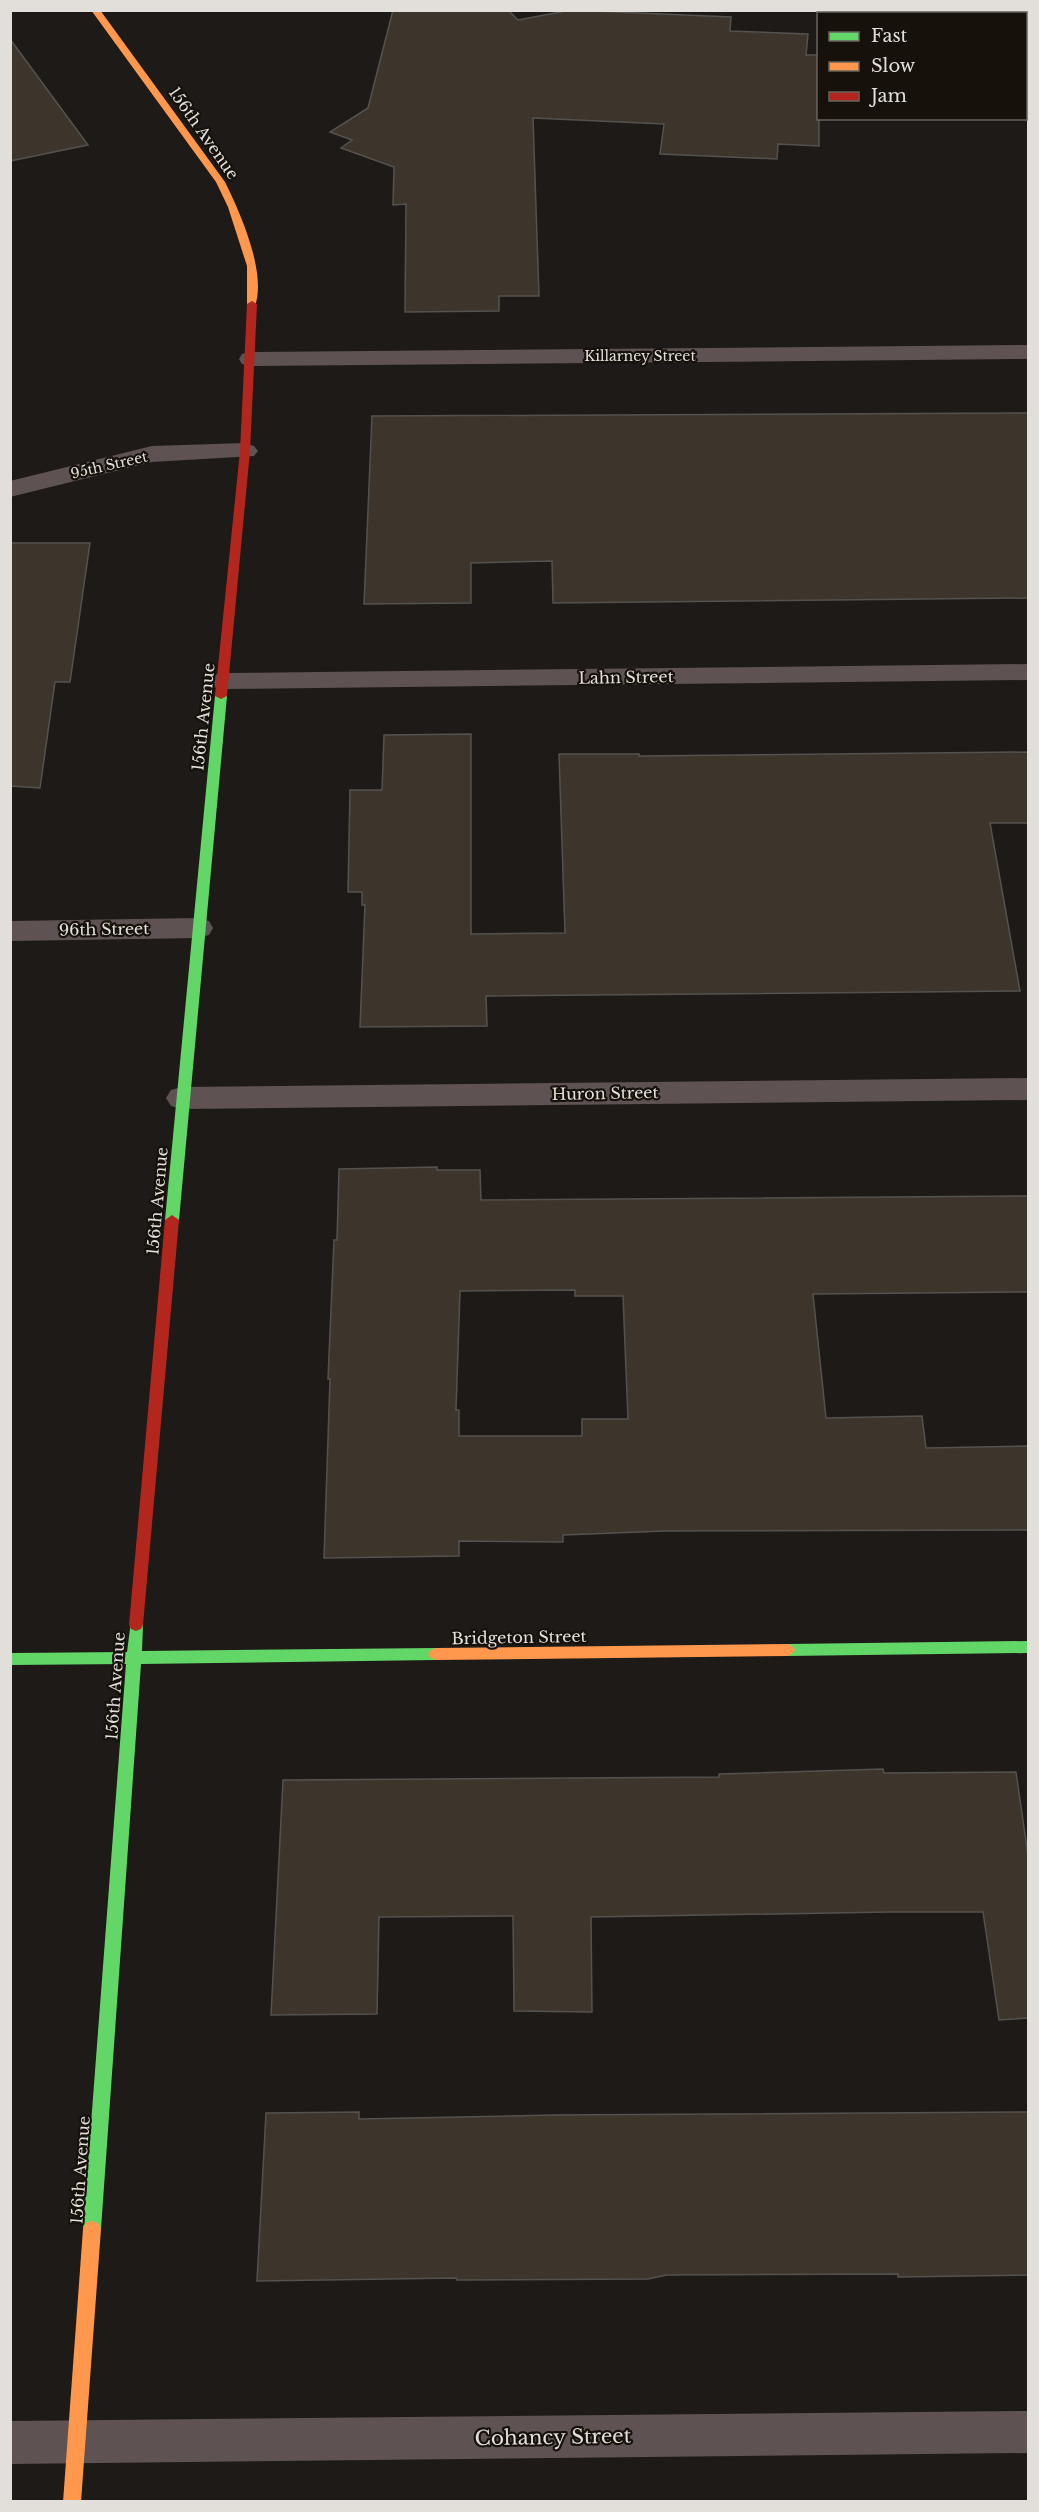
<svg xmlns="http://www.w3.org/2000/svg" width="1039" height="2512" viewBox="0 0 1039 2512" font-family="'Libre Baskerville',serif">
<rect width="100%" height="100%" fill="#1d1a17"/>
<g fill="#3d352b" stroke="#54524f" stroke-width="1.5" fill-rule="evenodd">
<polygon points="393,10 508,10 518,20 571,10 731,17 730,31 808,34 806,55 819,55 819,146 778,144 777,159 660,154 664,124 533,118 539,296 499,296 499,311 405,312 406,204 393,205 394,167 341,148 352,140 330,132 368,108"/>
<polygon points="10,39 88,145 10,161"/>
<polygon points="1029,413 1029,598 553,603 552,561 471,563 471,603 364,604 372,416"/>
<polygon points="10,543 90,543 70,682 55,682 40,788 10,786"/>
<polygon points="471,734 471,934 565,933 559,754 639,754 639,756 1029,752 1029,823 990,823 1020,991 486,996 487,1026 360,1027 365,905 362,905 362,892 348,892 350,790 382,790 384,735"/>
<path d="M437,1167V1170H480L481,1200L1029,1196V1292L813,1294L826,1418L922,1416L926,1448L1029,1446V1530L665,1531L563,1535V1542L459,1541V1556L324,1558L330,1379H328L334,1240H337L339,1169ZM575,1290V1296H623L628,1419H582V1436H459V1410H456L460,1291Z"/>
<polygon points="883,1769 884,1773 1016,1772 1029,1862 1029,2018 999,2020 983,1912 889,1912 591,1917 592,2012 514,2011 513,1916 379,1917 377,2014 271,2015 283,1780 719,1777 719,1774"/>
<polygon points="359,2112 359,2119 554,2115 1029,2112 1029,2275 898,2277 898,2274 667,2275 648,2279 457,2280 456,2278 257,2281 266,2113"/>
</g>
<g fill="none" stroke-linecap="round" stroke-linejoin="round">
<g fill="#5e5252" fill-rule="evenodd">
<polygon points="1028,345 1028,359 251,366 242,364 239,359 242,354 251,352"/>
<polygon points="245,443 254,446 258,451 254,456 152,462 10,497 10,481 152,446"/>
<polygon points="1028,664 1028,680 224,689 214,687 210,681 214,675 224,673"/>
<polygon points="198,918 209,921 213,928 209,935 198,938 10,941 10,921"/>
<polygon points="1028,1078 1028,1100 182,1109 171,1106 166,1098 171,1090 182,1087"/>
<polygon points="1028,2411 1028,2453 10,2464 10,2421"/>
</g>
<g fill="#63d668" fill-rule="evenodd">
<polygon points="1026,20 1028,21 1028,26 1026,26"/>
<polygon points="221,693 227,696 179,1220 172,1225 165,1220 215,696"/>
<polygon points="136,1619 141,1621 143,1625 142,1651 436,1648 441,1650 444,1654 441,1658 436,1660 141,1664 101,2229 98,2235 92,2237 86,2235 83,2229 126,1664 10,1665 10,1653 127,1652 131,1621"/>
<polygon points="1028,1641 1028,1653 787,1656 782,1654 779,1650 782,1646 787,1644"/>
</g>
<g fill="#ff974d" fill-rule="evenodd">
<path d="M91,10H100L225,182C240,212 267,273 255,306L247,304V266L228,207L216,182Z"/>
<polygon points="949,10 966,10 974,14 957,14"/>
<polygon points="787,1644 792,1646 795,1650 792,1654 787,1656 436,1660 431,1658 428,1654 431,1650 436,1648"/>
<polygon points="92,2221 98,2223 101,2229 81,2502 63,2502 83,2229 86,2223"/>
</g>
<g fill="#b3261e" fill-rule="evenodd">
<polygon points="252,301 257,304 250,451 227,696 221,699 215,696 240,451 247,304"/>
<polygon points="172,1215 179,1220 143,1625 141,1629 136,1631 131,1629 129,1625 165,1220"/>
</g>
</g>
<g text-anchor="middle" stroke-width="4.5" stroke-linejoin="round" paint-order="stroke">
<g font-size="14" fill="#e2deda" stroke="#16110b">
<text x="640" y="361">Killarney Street</text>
<text transform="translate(109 465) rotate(-13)" y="5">95th Street</text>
</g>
<g font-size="16" fill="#e2deda" stroke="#16110b">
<text transform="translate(204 133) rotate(55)" y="6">156th Avenue</text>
<text transform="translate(626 677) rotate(-1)" y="6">Lahn Street</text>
<text transform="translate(203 717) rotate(-84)" y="6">156th Avenue</text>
<text transform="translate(104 929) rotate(-1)" y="6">96th Street</text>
<text transform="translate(605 1093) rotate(-1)" y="6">Huron Street</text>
<text transform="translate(157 1201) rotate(-85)" y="6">156th Avenue</text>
<text transform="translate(519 1637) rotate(-1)" y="6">Bridgeton Street</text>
<text transform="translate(115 1686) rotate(-86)" y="6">156th Avenue</text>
<text transform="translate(80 2170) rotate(-86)" y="6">156th Avenue</text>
</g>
<g font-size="20" fill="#e2deda" stroke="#16110b">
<text transform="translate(553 2437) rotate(-1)" y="7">Cohancy Street</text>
</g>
</g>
<rect width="1039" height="2512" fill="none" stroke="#e2deda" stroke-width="24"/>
<rect x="817" y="12" width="210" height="108" fill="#16110b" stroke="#68635e" stroke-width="1.5"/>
<rect x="829" y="32" width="30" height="9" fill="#63d668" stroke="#68635e" stroke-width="1.5"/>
<text x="871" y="42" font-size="18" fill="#e2deda">Fast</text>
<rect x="829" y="62" width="30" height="9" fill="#ff974d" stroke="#68635e" stroke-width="1.5"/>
<text x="871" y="72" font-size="18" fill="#e2deda">Slow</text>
<rect x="829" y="92" width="30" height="9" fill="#b3261e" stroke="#68635e" stroke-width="1.5"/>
<text x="871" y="102" font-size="18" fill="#e2deda">Jam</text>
</svg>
